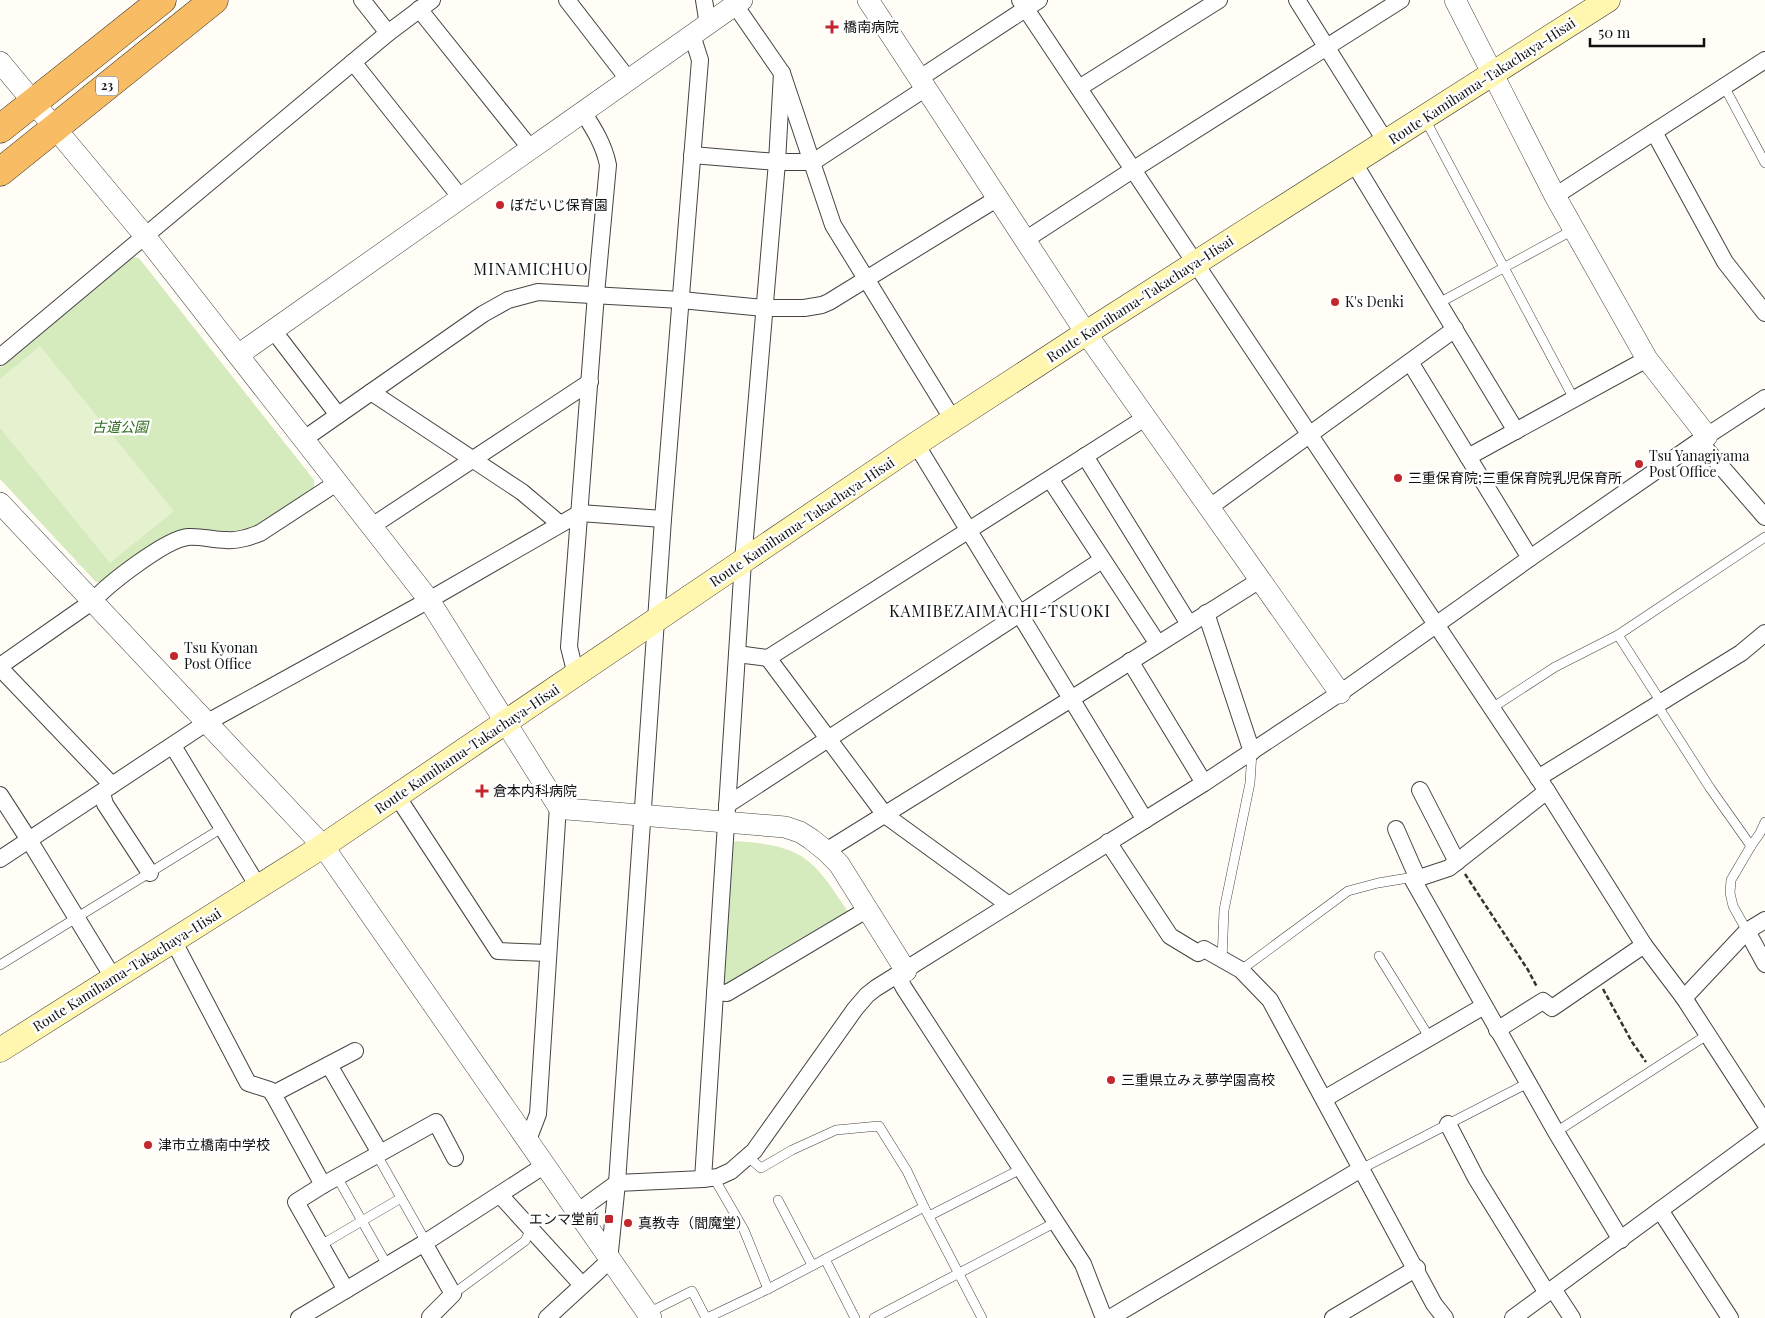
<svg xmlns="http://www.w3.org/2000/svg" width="1765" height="1318" viewBox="0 0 1765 1318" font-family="'Playfair Display','Noto Sans JP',serif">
<rect width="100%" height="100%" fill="#fffdf5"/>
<g fill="#d5ebbd">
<polygon points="133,257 139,258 314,480 314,487 255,526 233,531 179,530 159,540 101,582 96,582 0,479 0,368"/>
<path d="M736,841C803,846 812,857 848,912L730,987L723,983L732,843Z"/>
</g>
<polygon fill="#e6f2cf" points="40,346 174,511 110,563 0,428 0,379"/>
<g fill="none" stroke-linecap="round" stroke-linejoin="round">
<defs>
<g id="service">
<polyline points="1724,86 1765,163"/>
<polyline points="1425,119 1574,399"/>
<polyline points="1439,303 1573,230"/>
<polyline points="1618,635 1661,702"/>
<polyline points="1657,705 1710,788 1751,846"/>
<polyline points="1492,708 1555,667 1618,635 1765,537"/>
<polyline points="1747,931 1733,906 1730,893 1731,880 1751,846 1760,833 1765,822"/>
<polyline points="1379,956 1426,1032 1427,1039"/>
<polyline points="1222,960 1224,910 1250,783 1252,752"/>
<polyline points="0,965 222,828"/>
<polyline points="1241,970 1348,891 1378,883 1408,878 1413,880"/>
<polyline points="1556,1132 1707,1035"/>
<polyline points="377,1155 426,1242"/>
<polyline points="748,1157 761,1168 792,1150 836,1130 879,1126 907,1171 924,1207"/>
<polyline points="1361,1169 1528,1083"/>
<polyline points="337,1177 387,1265"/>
<polyline points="714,1178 744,1230 768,1289"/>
<polyline points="778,1200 812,1265"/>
<polyline points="929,1216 1021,1169"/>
<polyline points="321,1245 401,1198"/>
<polyline points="825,1259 855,1318"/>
<polyline points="453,1294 525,1241 531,1229"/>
<polyline points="648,1313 692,1291 706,1318"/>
<polyline points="707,1318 768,1289 924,1207 982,1318"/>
<polyline points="874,1318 1056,1222"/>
</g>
<g id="minor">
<polyline points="362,0 388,33"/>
<polyline points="567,0 628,79"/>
<polyline points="704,0 708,25"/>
<polyline points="1020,0 1547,791 1644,945 1684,998 1765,1123"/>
<polyline points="1297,0 1386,142"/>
<polyline points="735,5 782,73 833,225 953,420"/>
<polyline points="419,9 531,149"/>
<polyline points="353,62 461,198"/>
<polyline points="920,78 1039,0"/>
<polyline points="1079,88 1219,0"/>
<polyline points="1654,132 1725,262 1765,313"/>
<polyline points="692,155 777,162 813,162 926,88"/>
<polyline points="1354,163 1516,431"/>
<polyline points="1555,196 1765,60"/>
<polyline points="1025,240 1134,169 1401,0"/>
<polyline points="273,330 338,415"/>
<polyline points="0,357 388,33 432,0"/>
<polyline points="1410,362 1530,558"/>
<polyline points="371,392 522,492 560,524"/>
<polyline points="304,439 483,314 508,300 538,292 681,300 764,308 804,308 822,305 829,302 998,198"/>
<polyline points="1699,441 1765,517"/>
<polyline points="916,444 1145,820"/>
<polyline points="1085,456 1189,624"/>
<polyline points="1468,457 1647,359"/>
<polyline points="1050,479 1158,644"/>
<polyline points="1210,507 1455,329"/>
<polyline points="372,526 590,382"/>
<polyline points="1206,613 1252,752"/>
<polyline points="737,654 768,658 1145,418"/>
<polyline points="768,658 885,815 1009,905"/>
<polyline points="1130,661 1204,783"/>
<path d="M0,666L93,601C108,584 166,539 188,537C201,536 213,540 226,540C238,541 249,537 260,533L338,482"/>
<polyline points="0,668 112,785"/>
<path d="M576,675L569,647L596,294L608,165C604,145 594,129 583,112"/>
<polyline points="173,746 259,888"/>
<polyline points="1538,778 1741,653 1765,633"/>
<polyline points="1420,790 1457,862"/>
<polyline points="1547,791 1449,868 1413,880 1556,1132 1621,1240"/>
<polyline points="102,793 105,804 150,873"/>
<polyline points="0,795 29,840 114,979"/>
<polyline points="397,796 498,951 548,953"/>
<polyline points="727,805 1102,560"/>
<polyline points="1396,829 1418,879"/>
<polyline points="1108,842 1170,936 1198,953 1204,949 1241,970 1270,1000 1434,1304 1445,1318"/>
<polyline points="826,851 1071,699 1260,580"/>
<polyline points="0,859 206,723 429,600 580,513 663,519"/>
<polyline points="1747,931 1765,964"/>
<polyline points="174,942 248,1083 270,1090 273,1094 355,1051"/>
<polyline points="897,975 904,988 1083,1264 1104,1318"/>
<polyline points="715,992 727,993 868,909"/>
<polyline points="1684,998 1747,931 1765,920"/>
<polyline points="1497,1030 1543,1001 1552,1008 1644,945"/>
<polyline points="329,1065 380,1153"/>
<polyline points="273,1094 323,1185"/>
<polyline points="1324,1099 1484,1006"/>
<polyline points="1448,1124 1476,1178 1547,1293"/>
<polyline points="528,1140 538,1114 558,806"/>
<polyline points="703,1179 743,561 777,162 782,73"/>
<polyline points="500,1195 582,1285"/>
<polyline points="1660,1210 1730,1318"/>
<polyline points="577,1212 617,1183 703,1179 718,1177 731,1171 754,1151 855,1009 867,995 876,988 1204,783 1340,693 1530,558 1699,441 1765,398"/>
<polyline points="424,1243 453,1294 430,1317"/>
<polyline points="1553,1289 1572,1318"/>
<polyline points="346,1290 296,1202 323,1185 436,1122 455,1158"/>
<polyline points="299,1318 426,1242 545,1165"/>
<polyline points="547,1318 609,1261 617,1183 663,519 700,60 692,35"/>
<polyline points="1110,1318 1361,1169"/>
<polyline points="1333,1318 1417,1268"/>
<polyline points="1513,1318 1765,1133"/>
</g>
<g id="tertiary">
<polyline points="868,0 1086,333 1340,693"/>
<polyline points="1455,0 1555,196 1647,359 1707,436"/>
<polyline points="0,62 145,236 429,600 558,806 567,809 785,827 800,832 811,839 826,851 839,864 906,971"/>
<polyline points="238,355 742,0"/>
<polyline points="0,503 323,846 651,1318"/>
</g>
<polyline id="secondary" points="0,1050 323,846 743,561 916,444 1086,333 1608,0"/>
<g id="trunk">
<polyline points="0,129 162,0"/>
<polyline points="0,172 214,0"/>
</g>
</defs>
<use href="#service" stroke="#444" stroke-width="10"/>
<use href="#minor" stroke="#444" stroke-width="18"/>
<use href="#tertiary" stroke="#444" stroke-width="22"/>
<use href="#secondary" stroke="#333" stroke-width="25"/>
<use href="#trunk" stroke="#222" stroke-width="29"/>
<g stroke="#333" stroke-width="2.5" stroke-dasharray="5 2.5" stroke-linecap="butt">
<polyline points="1465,874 1528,970 1537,987"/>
<polyline points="1603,989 1632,1042 1646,1062"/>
</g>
<use href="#service" stroke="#fff" stroke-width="9"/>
<use href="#minor" stroke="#fff" stroke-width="16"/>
<use href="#tertiary" stroke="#fff" stroke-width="21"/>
<use href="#secondary" stroke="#fff6b0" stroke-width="24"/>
<use href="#trunk" stroke="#f7bc64" stroke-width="28"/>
</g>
<g fill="#c4262e" stroke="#fff" stroke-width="2">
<path d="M829.5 19.5h5v5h5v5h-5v5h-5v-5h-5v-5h5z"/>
<circle cx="500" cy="205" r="5"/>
<circle cx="1335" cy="302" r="5"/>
<circle cx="1639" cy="464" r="5"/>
<circle cx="1398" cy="478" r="5"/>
<circle cx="174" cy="656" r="5"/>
<path d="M479.5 783.5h5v5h5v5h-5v5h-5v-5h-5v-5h5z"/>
<circle cx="1111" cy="1080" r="5"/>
<circle cx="148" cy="1145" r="5"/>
<rect x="604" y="1214" width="10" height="10" rx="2.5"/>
<circle cx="628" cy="1223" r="5"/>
</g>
<g text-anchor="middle" stroke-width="5" stroke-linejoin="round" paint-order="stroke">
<rect fill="#fff" stroke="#585858" stroke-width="1" x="96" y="76.5" width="22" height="19" rx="4"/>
<g font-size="12" font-weight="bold" fill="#111">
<text x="107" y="90">23</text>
</g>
<g font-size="14" fill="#111" stroke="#fff" text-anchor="start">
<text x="843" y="32">橋南病院</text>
<text x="510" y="210">ぼだいじ保育園</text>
<text x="1345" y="307">K's Denki</text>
<text x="1649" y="461">Tsu Yanagiyama<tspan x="1649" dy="16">Post Office</tspan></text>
<text x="1408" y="483">三重保育院;三重保育院乳児保育所</text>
<text x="184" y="653">Tsu Kyonan<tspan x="184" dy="16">Post Office</tspan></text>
<text x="493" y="796">倉本内科病院</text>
<text x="1121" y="1085">三重県立みえ夢学園高校</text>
<text x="158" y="1150">津市立橋南中学校</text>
<text x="599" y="1224" text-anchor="end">エンマ堂前</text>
<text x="638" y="1228">真教寺（閻魔堂）</text>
</g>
<g font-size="14" fill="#111" stroke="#fff">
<text transform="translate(1482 81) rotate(-33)" y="5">Route Kamihama-Takachaya-Hisai</text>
<text transform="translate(1140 299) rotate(-33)" y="5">Route Kamihama-Takachaya-Hisai</text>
<text transform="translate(802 522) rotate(-34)" y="5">Route Kamihama-Takachaya-Hisai</text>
<text transform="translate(467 749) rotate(-34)" y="5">Route Kamihama-Takachaya-Hisai</text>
<text transform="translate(127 970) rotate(-32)" y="5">Route Kamihama-Takachaya-Hisai</text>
</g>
<g font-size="14" font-style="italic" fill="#2f6b1f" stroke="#fff">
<text x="120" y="432">古道公園</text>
</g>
<g font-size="16" letter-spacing="1" fill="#111" stroke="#fff">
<text x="531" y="275">MINAMICHUO</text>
<text x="1000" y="617">KAMIBEZAIMACHI-TSUOKI</text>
</g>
</g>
<path d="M1590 38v8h114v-8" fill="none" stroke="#111111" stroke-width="2.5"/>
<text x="1598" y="38" font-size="15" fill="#111111" stroke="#ffffff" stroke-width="4" paint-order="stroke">50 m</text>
</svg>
